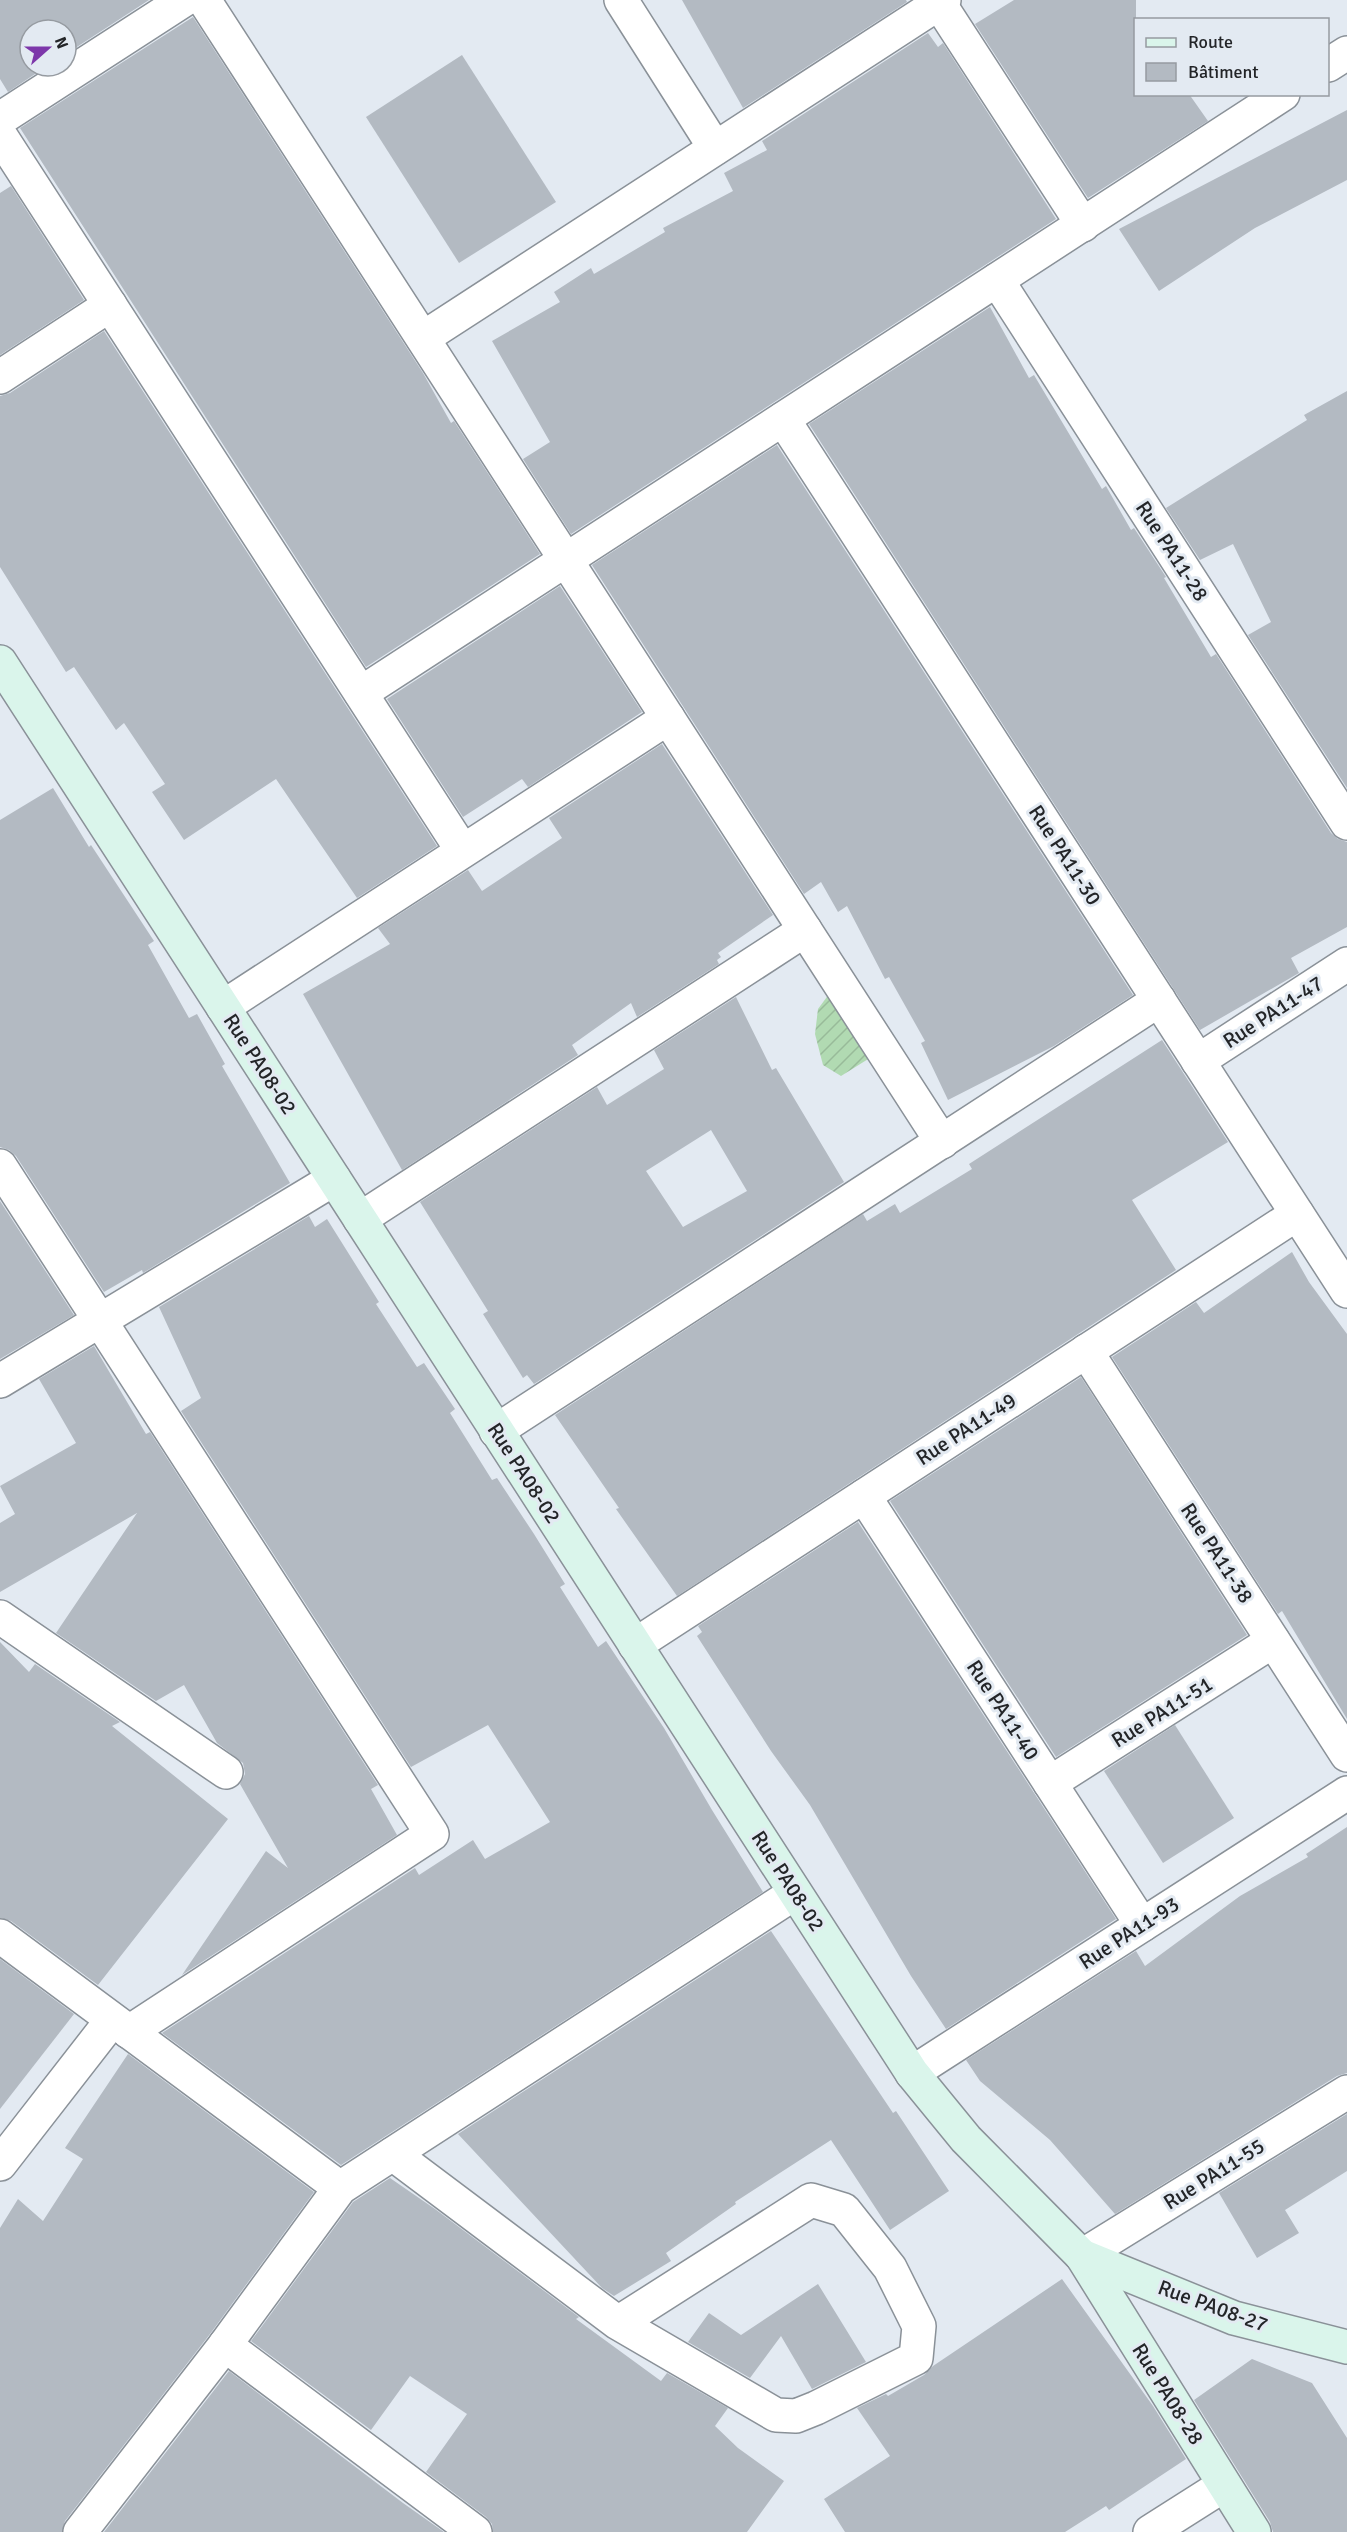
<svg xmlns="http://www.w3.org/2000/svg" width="1347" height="2532" viewBox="0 0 1347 2532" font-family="Signika,sans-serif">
<defs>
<pattern id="garden-furrows" width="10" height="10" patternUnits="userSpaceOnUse" patternTransform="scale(1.5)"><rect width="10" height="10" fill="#b1dab2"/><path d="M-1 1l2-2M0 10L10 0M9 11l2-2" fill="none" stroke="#98bb99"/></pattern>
</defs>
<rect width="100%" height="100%" fill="#e3eaf2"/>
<polygon fill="url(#garden-furrows)" points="832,990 873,1056 841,1076 823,1065 815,1034 818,1009"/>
<g fill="#b3bac2" fill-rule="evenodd">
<polygon points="0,0 149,0 66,54 66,30 30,30 30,66 47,66 8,92 0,79"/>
<polygon points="682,0 906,0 907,2 743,108"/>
<polygon points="1014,0 1136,0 1136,94 1189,94 1208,121 1088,198 975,24"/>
<polygon points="193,17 423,373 451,423 454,421 540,554 366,667 20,128"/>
<polygon points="928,33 938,47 943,43 1056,219 571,534 523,459 550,442 492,341 560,302 554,292 591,268 594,274 665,232 663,228 733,191 724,173 767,150 762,141"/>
<polygon points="462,55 556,202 459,263 366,117"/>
<polygon points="1347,110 1347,180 1255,228 1159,291 1119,229"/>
<polygon points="11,186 84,300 0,355 0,193"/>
<polygon points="990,307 1029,378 1034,375 1102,489 1106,486 1131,530 1134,528 1166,577 1164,578 1211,657 1216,654 1331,833 1338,839 1347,842 1347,927 1291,958 1299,973 1200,1030 809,424"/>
<polygon points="104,331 437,846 357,898 276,779 184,840 152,792 165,784 124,723 116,730 74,667 66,672 0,567 0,396 10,393"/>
<polygon points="1347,391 1347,788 1248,635 1271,622 1233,544 1200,560 1166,508 1307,420 1304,415"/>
<polygon points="777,445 1133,995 1054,1046 948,1100 921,1043 925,1041 889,977 885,979 847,906 838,912 821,882 804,894 592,565"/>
<polygon points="560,586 642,712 528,787 522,779 463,817 387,699"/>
<polygon points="662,744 773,915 718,953 721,957 717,960 719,964 637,1017 631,1003 572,1045 578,1055 402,1170 303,994 390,944 378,928 468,870 482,891 562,838 549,818"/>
<polygon points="53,788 89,847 91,845 154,941 148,945 189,1018 197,1014 225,1064 222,1066 290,1183 143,1273 142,1270 104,1292 16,1156 9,1150 0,1147 0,820"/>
<path d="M736,997L772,1070L776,1068L844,1182L534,1384L527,1375L523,1378L483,1314L488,1311L420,1202L597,1087L607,1105L664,1069L654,1050ZM711,1130L747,1191L683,1227L646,1171Z"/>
<polygon points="1162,1040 1228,1142 1132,1200 1176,1270 677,1596 616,1509 619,1508 555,1415 863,1214 867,1221 895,1204 900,1213 972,1169 969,1164"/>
<polygon points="0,1201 74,1315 0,1359"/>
<polygon points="309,1216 315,1227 327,1219 379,1302 376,1304 417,1367 424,1363 455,1409 450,1413 492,1480 497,1478 534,1534 565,1584 560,1587 598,1647 606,1641 664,1728 712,1810 763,1892 341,2165 162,2033 415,1868 419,1875 473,1840 485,1859 550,1822 488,1725 411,1767 181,1411 201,1398 159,1307"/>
<polygon points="1292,1252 1309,1282 1347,1334 1347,1719 1282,1611 1278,1614 1112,1357 1196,1302 1204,1313"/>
<polygon points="94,1346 146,1434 150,1432 378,1785 371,1789 397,1835 182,1975 266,1851 288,1868 240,1784 245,1774 243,1763 217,1743 184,1685 156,1701 56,1633 137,1513 0,1592 0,1523 15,1514 0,1486 76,1443 39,1379"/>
<polygon points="1081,1377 1247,1635 1056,1757 890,1501"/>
<polygon points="858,1522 1116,1919 946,2029 911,1976 810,1805 771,1751 697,1636 702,1632 698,1626"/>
<polygon points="0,1642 29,1672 35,1664 120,1722 112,1726 228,1819 98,1985 11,1921 0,1918"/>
<polygon points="1175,1725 1234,1818 1163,1863 1104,1771"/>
<polygon points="1347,1827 1347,2073 1337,2076 1115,2214 1050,2140 980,2081 966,2060 1136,1951 1145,1966 1240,1896 1308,1857 1306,1854"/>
<polygon points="771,1931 893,2113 896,2111 949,2191 890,2230 831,2140 735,2202 736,2204 666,2253 671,2261 614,2296 602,2288 458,2134"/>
<polygon points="0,1959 74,2014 0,2109"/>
<polygon points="128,2054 314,2192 210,2334 65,2521 62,2532 0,2532 0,2228 18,2199 43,2221 83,2159 65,2148"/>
<polygon points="1347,2114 1347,2171 1285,2210 1299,2233 1257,2258 1219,2193"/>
<polygon points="390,2178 435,2209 579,2317 576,2319 661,2381 667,2373 728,2408 715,2426 738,2448 784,2481 747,2532 493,2532 492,2524 486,2517 426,2472 467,2414 410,2376 371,2430 251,2341 353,2202"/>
<polygon points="1062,2279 1153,2406 1186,2459 1109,2510 1106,2506 1065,2532 845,2532 824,2499 890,2456 857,2408 886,2394 888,2396 924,2375 933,2366"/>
<polygon points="818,2284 866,2362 812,2389 781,2336 750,2378 688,2342 709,2313 741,2335"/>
<polygon points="1252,2359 1312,2383 1347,2438 1347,2532 1273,2532 1270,2522 1194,2400"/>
<polygon points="229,2371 403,2503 444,2532 104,2532"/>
</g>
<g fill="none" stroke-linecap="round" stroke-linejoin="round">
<defs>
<g id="street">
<polyline points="204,0 942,1142"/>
<polyline points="621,0 715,148"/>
<polyline points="937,0 1083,225"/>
<polyline points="1328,65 1347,53"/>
<polyline points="0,119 184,0"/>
<polyline points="0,135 462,850"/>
<polyline points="997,280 1347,823"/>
<polyline points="423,338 944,0"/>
<polyline points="0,377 110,305"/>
<polyline points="783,419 1347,1291"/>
<polyline points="361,693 1283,94"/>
<polyline points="223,1007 668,718"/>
<polyline points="1198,1061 1347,964"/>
<polyline points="0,1166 432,1834 129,2032"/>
<polyline points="360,1219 805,930"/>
<polyline points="1086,1351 1347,1755"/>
<polyline points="0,1381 334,1179"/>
<polyline points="496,1431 1159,1000"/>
<polyline points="864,1496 1142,1925"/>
<polyline points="0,1617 226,1772"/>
<polyline points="635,1645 1297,1214"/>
<polyline points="1050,1783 1273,1641"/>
<polyline points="0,1936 340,2188"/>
<polyline points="912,2073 1347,1793"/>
<polyline points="393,2154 618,2323 776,2415 796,2416 816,2408 916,2358 919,2326 890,2268 844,2210 811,2200 618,2323"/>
<polyline points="0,2164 112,2020"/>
<polyline points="1082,2256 1347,2092"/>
<polyline points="225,2345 475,2532"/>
<polyline points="80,2532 225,2345 340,2188 795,1893"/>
<polyline points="1150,2532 1224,2485"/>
</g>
<g id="secondary">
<polyline points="0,662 912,2073 966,2139 1082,2256 1254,2532"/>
<polyline points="1082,2256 1234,2318 1347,2347"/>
</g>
</defs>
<use href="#street" stroke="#8a9198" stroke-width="36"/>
<use href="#secondary" stroke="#8a9198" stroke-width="36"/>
<use href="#street" stroke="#fff" stroke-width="33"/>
<use href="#secondary" stroke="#daf5eb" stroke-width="33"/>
</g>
<g text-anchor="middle" stroke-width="6" stroke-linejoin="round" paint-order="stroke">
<g font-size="21" fill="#232528" stroke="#e3eaf2">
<text transform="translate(1172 551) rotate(57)" y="7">Rue PA11-28</text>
<text transform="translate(1065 855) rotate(57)" y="7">Rue PA11-30</text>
<text transform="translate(1273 1012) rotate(-33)" y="7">Rue PA11-47</text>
<text transform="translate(260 1064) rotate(57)" y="7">Rue PA08-02</text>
<text transform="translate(966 1429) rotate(-33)" y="7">Rue PA11-49</text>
<text transform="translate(524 1473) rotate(57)" y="7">Rue PA08-02</text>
<text transform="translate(1217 1553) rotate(57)" y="7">Rue PA11-38</text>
<text transform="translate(1003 1710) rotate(57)" y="7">Rue PA11-40</text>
<text transform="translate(1162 1712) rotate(-32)" y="7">Rue PA11-51</text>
<text transform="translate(788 1881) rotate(57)" y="7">Rue PA08-02</text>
<text transform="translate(1129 1933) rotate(-33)" y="7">Rue PA11-93</text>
<text transform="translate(1214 2174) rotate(-32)" y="7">Rue PA11-55</text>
<text transform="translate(1213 2306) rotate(20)" y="7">Rue PA08-27</text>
<text transform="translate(1168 2394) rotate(58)" y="7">Rue PA08-28</text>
</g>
</g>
<rect x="1134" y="18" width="195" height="78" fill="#e3eaf2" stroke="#969ba1" stroke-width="1.5"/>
<rect x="1146" y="38" width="30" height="9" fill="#daf5eb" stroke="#969ba1" stroke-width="1.5"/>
<text x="1188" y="48" font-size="18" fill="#232528">Route</text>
<rect x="1146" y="63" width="30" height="18" fill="#b3bac2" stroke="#969ba1" stroke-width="1.5"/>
<text x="1188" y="78" font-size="18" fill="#232528">Bâtiment</text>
<g transform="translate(48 48) rotate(69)"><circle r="28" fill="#e3eaf2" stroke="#969ba1" stroke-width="1.5"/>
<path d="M0-4.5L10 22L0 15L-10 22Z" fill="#7d37aa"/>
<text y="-9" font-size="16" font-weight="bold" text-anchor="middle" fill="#232528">N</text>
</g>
</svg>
